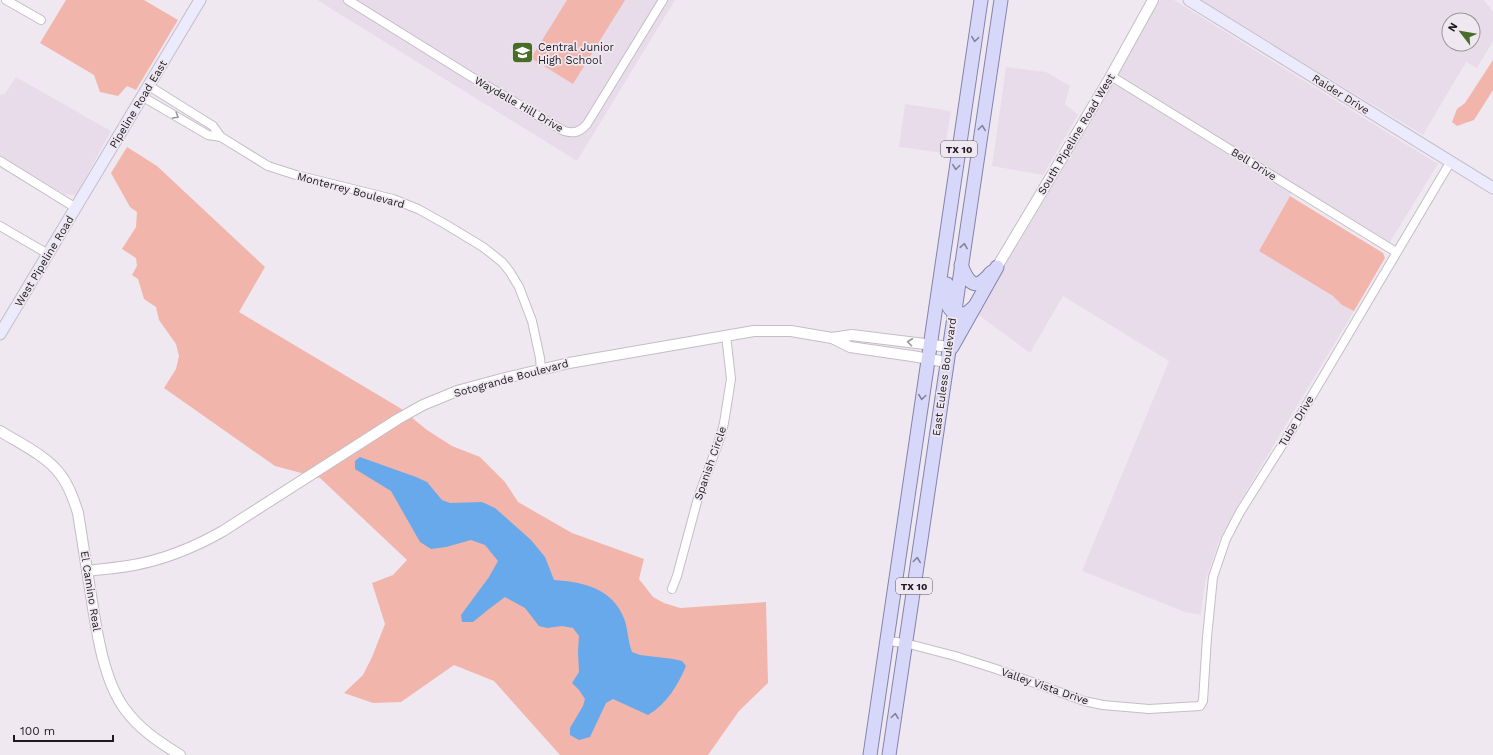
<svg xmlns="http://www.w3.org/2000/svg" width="1493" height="755" viewBox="0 0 1493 755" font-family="'Work Sans',sans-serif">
<rect width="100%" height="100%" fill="#efe8f1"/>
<g fill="#e8dceb" fill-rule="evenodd">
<polygon points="317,0 675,0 577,161"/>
<polygon points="1160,0 1174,0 1438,164 1390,242 1296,185 1259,251 1333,296 1342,305 1354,311 1238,505 1219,541 1205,582 1201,615 1185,612 1082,571 1169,361 1063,296 1030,353 976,313"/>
<path d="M1200,0H1484L1493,12V41L1477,68L1466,62L1423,135ZM1449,20H1473V44H1449Z"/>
<polygon points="1006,67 1046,72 1070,86 1065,104 1078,115 1043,175 992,166"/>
<polygon points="16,77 111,131 76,195 64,194 0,156 0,95 5,94"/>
<polygon points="905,104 951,111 944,153 899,147"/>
</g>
<g fill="#f2b5ab">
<polygon points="66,0 144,0 178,20 136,90 127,86 118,96 100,92 94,75 40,43"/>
<polygon points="567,0 625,0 573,84 531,58"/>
<polygon points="1493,60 1493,90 1474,120 1457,126 1452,122 1457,109 1465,103"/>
<polygon points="127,147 157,166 265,267 239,312 400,408 427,430 452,446 480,457 505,482 518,502 572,533 644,559 639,579 653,597 664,603 680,608 766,602 768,683 739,711 708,755 560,755 494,681 454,665 401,702 373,703 344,693 363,675 372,657 385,624 372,583 393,575 407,560 320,478 275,466 164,388 176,369 179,356 176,344 159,320 156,307 144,299 138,279 132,275 137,266 136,258 122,249 136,227 137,212 130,207 111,173"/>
<polygon points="1290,196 1383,253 1385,258 1354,311 1342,305 1333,296 1259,251"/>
</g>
<path fill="#67a9ea" d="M360,457L416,477L427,482L442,500L450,503L482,502L495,508L531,540L545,557L554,580C585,582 614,589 625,621C628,631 628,641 632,652L640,655L673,659L682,661L686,666C678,685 666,705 648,715L613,699L606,703L590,737L579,740L570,735V728L583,706L585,699L579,690L572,683L579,672L578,652L579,636L573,628L562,626L547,628L539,626L525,608L505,597L489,609L473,622H462L461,615L489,577L498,561L485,545L471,540L446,547L431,549L420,542L391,491L355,469V461Z"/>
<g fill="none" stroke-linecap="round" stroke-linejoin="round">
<defs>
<g id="minor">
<polyline points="6,0 41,20"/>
<path d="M348,0L470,76L564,131C574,134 580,132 587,124L663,0"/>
<polyline points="1111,76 1396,252"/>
<polyline points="149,86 213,126 221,137"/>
<polyline points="143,97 208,135 221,137 268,166 296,175 393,199 418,209 445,224 483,247 502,262 510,272 519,287 532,321 540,358 541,370"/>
<polyline points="0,161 76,208"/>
<polyline points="0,226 48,254"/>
<polyline points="672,589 677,576 698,498 720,438 724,423 731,379 726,335"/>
<polyline points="887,641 905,643 955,656 996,669 1084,701 1103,705 1149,709 1200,706 1203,701 1207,637 1213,577 1226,539 1240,512 1291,431 1451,161"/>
</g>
<g id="tertiary">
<polyline points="997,267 1111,76 1153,0"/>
<polyline points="832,338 850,347 912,356 946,362"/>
<path d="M0,431C19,443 47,456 60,474C69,485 74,500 78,513C82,538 86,564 90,589C96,626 102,677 124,708C139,729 159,742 180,755"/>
<path d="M87,571C103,569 118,568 134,565C166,559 195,547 223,531L398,419L423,405L457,391L505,378L569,363L754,331H791L832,338L852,335L949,347"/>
</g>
<g id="secondary">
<polyline points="1189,0 1493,188"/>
<polyline points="0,334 200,0"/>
</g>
<g id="primary">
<path d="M961,265C965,275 972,292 985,279C988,277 989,274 992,272"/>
<path d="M947,284C945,296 944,304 954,313L966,314L975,306"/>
<polyline points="952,347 997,267"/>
<polyline points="870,755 981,0"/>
<polyline points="889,755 1001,0"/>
</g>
</defs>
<use href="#minor" stroke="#c4bdc6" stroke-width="10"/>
<use href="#tertiary" stroke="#c4bdc6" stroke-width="12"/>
<use href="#secondary" stroke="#c4bdc6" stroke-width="13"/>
<use href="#primary" stroke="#8483ab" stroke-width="15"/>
<use href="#minor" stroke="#fff" stroke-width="8"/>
<use href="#tertiary" stroke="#fff" stroke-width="10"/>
<use href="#secondary" stroke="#ebebfd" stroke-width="11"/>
<use href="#primary" stroke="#d7d7fa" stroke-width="13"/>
</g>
<defs><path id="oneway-chevron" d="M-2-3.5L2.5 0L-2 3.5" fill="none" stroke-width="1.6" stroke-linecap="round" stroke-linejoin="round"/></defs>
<g stroke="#838297">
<use href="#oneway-chevron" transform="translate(975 39) rotate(98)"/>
<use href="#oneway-chevron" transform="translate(982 128) rotate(-82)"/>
<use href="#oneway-chevron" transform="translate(956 167) rotate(98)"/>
<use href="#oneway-chevron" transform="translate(964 246) rotate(-81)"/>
<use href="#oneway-chevron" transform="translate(922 397) rotate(98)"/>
<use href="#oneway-chevron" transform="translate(917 560) rotate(-82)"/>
<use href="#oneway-chevron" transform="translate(895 716) rotate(-82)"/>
</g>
<g stroke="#999899">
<use href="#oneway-chevron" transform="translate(176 116) rotate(31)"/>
<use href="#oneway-chevron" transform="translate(910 342) rotate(-173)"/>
</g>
<defs>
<symbol id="school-square" viewBox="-11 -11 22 22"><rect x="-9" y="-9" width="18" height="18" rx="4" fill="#476d27" stroke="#efe8f1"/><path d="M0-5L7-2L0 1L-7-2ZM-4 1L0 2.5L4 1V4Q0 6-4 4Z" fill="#fff"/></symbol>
</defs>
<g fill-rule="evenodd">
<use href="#school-square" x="510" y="40" width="25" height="25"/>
</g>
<g text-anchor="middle" stroke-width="3.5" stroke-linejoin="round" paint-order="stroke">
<g fill="#efe8f1" stroke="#5c585d" stroke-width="1">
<rect x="941" y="141" width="36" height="16" rx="3"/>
<rect x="896" y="578" width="36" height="16" rx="3"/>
</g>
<g font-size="10" font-weight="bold" fill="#1d1a1d">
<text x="959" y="153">TX 10</text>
<text x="914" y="590">TX 10</text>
</g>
<g font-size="11" fill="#1d1a1d" stroke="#efe8f1" text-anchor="start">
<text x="538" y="51">Central Junior<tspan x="538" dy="13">High School</tspan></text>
</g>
<g font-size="11" fill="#1d1a1d" stroke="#efe8f1">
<text transform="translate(1341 94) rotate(32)" y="4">Raider Drive</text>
<text transform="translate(138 104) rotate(-59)" y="4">Pipeline Road East</text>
<text transform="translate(519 104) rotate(30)" y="4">Waydelle Hill Drive</text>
<text transform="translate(1076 134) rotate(-59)" y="4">South Pipeline Road West</text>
<text transform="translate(1254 164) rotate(32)" y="4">Bell Drive</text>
<text transform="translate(351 190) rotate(15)" y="4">Monterrey Boulevard</text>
<text transform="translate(44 261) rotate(-59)" y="4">West Pipeline Road</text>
<text transform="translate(944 377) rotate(-82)" y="4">East Euless Boulevard</text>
<text transform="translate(511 378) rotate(-15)" y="4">Sotogrande Boulevard</text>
<text transform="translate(1296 421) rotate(-59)" y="4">Tube Drive</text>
<text transform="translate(710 463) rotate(-71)" y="4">Spanish Circle</text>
<text transform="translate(91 591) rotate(81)" y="4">El Camino Real</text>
<text transform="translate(1045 686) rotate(19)" y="4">Valley Vista Drive</text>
</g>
</g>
<g transform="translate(1461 32) rotate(301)"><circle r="19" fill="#efe8f1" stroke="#9b969c"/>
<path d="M0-3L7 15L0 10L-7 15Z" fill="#476d27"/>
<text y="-6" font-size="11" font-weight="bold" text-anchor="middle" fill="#1d1a1d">N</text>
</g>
<path d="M14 735v6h99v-6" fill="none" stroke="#1d1a1d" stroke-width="2"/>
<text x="20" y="735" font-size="12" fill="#1d1a1d" stroke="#efe8f1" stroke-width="3" paint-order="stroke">100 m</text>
</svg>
